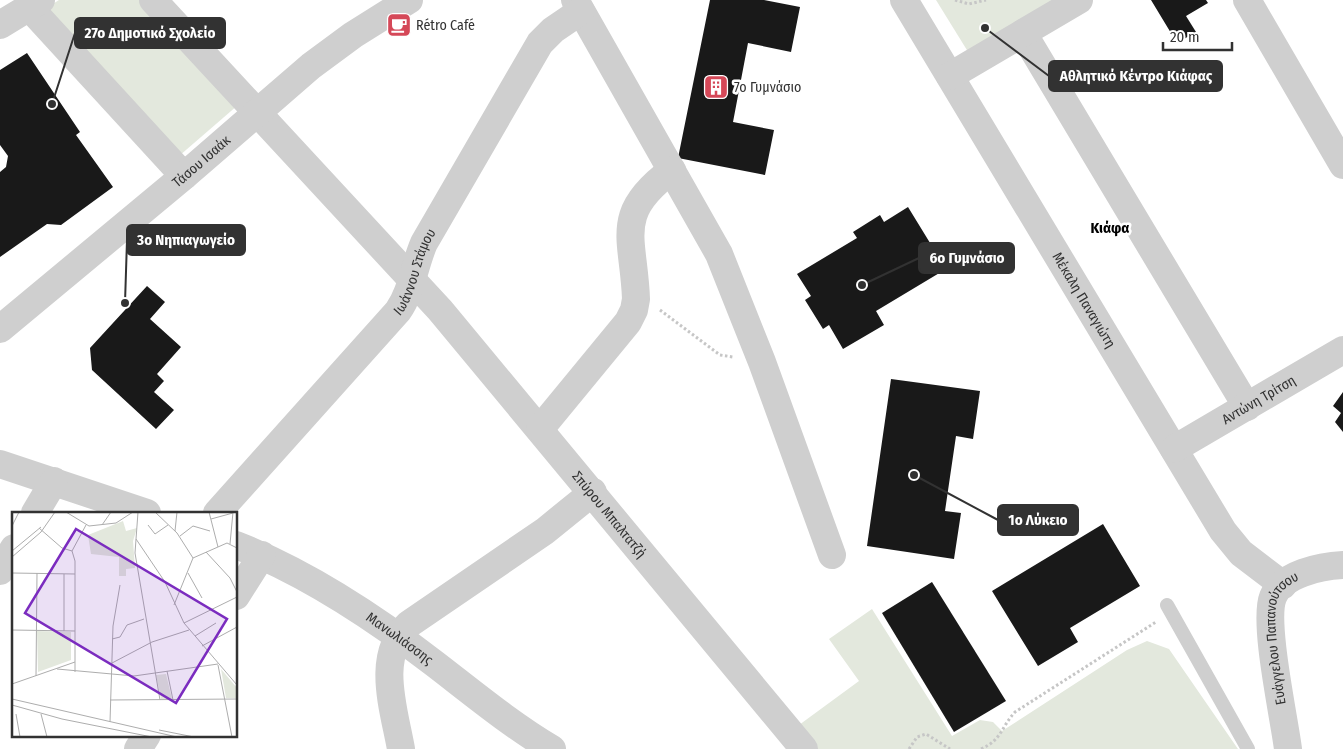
<svg xmlns="http://www.w3.org/2000/svg" width="1343" height="749" viewBox="0 0 1343 749" font-family="'Fira Sans Condensed',sans-serif">
<rect width="100%" height="100%" fill="#fff"/>
<g fill="#e3e8dd">
<polygon points="59,0 143,0 238,105 179,156 45,9"/>
<polygon points="936,0 1065,0 970,55"/>
<polygon points="872,609 952,736 980,720 993,722 1002,731 1127,650 1147,641 1169,649 1238,749 818,749 799,725 859,681 829,639"/>
</g>
<g fill="#191919">
<polygon points="710,0 764,0 800,7 791,52 748,43 733,122 774,130 765,175 678,158"/>
<polygon points="1151,0 1206,0 1208,3 1186,16 1196,32 1177,43"/>
<polygon points="27,53 80,132 76,135 113,187 61,225 47,224 0,257 0,172 6,167 8,156 0,145 0,70"/>
<polygon points="908,207 946,269 876,311 884,325 843,349 829,325 823,329 805,300 811,296 797,274 857,238 853,232 880,215 884,222"/>
<polygon points="147,286 165,302 150,319 181,347 157,374 164,381 154,392 174,410 156,429 92,370 90,348"/>
<polygon points="891,379 980,391 973,439 956,436 945,511 961,513 954,559 867,546"/>
<polygon points="1343,392 1343,432 1335,422 1341,413 1333,406"/>
<polygon points="1103,524 1140,586 1070,628 1078,642 1038,666 992,591"/>
<polygon points="932,582 1006,701 954,732 882,613"/>
</g>
<g fill="none" stroke-linecap="round" stroke-linejoin="round">
<g stroke="#c6c6c6" stroke-width="3" stroke-dasharray="2.5 2.5" stroke-linecap="butt">
<polyline points="955,0 969,4 986,0"/>
<polyline points="660,310 720,355 733,357"/>
<polyline points="909,749 917,737 926,734 950,749"/>
<path d="M981,749C1002,740 1001,727 1015,712L1156,622"/>
</g>
<polyline stroke="#cfcfcf" stroke-width="14" points="1167,605 1248,749"/>
<g stroke="#cfcfcf" stroke-width="28">
<path id="s1" d="M153,0L440,310L804,749"/>
<polyline points="575,0 719,254 762,362 832,555"/>
<path id="s2" d="M904,0L1223,531L1241,553L1283,585"/>
<polyline points="1247,0 1343,165"/>
<polyline points="29,7 184,176"/>
<polyline points="0,25 41,0"/>
<polyline points="1023,33 1247,407"/>
<polyline points="950,76 1079,0"/>
<path id="s3" d="M0,329L184,176L311,66L353,35L409,0"/>
<path d="M540,429L628,322L634,310L636,299C634,238 612,214 672,170"/>
<path id="s4" d="M1174,449L1343,350"/>
<polyline points="0,464 147,513"/>
<polyline points="35,513 54,481"/>
<path id="s5" d="M217,513L398,311C412,291 414,266 424,243L540,43L553,30L581,11"/>
<path id="s6" d="M236,545C308,573 374,617 435,664C474,694 510,724 552,749"/>
<polyline points="0,571 14,548"/>
<polyline points="236,596 262,555"/>
<polyline points="138,749 147,735"/>
<path d="M401,749C394,709 375,656 409,624L545,531L593,492"/>
<path id="s7" d="M1288,749C1284,717 1263,622 1273,597C1282,574 1321,566 1343,565"/>
</g>
</g>
<defs>
<symbol id="cafe-square" viewBox="-11 -11 22 22"><rect x="-9" y="-9" width="18" height="18" rx="4" fill="#d54858" stroke="#fff"/><path d="M-5.5-4.5H6V0H3Q3 3.5 0 3.5H-2.5Q-5.5 3.5-5.5 0ZM3-3.2v2h1.7v-2ZM-6 4.5H4V6H-6Z" fill="#fff"/></symbol>
<symbol id="building-square" viewBox="-11 -11 22 22"><rect x="-9" y="-9" width="18" height="18" rx="4" fill="#d54858" stroke="#fff"/><path d="M-4-6H4V6H1V3H-1V6H-4ZM-2.5-4.3h1.7v1.8h-1.7ZM.8-4.3h1.7v1.8H.8ZM-2.5-1h1.7V.8h-1.7ZM.8-1h1.7V.8H.8Z" fill="#fff"/></symbol>
</defs>
<g fill-rule="evenodd">
<use href="#cafe-square" x="385" y="11" width="28" height="28"/>
<use href="#building-square" x="702" y="73" width="28" height="28"/>
</g>
<g text-anchor="middle" stroke-width="5" stroke-linejoin="round" paint-order="stroke">
<g font-size="14" fill="#323232" stroke="#fff" text-anchor="start">
<text x="416" y="30">Rétro Café</text>
<text x="734" y="92">7ο Γυμνάσιο</text>
</g>
<g font-size="14" fill="#323232" stroke="#fff">
<text dy="5" stroke="none"><textPath href="#s3" startOffset="262">Τάσου Ισαάκ</textPath></text>
<text dy="5" stroke="none"><textPath href="#s5" startOffset="314">Ιωάννου Στάμου</textPath></text>
<text dy="5" stroke="none"><textPath href="#s2" startOffset="350">Μέκαλη Παναγιώτη</textPath></text>
<text dy="5" stroke="none"><textPath href="#s4" startOffset="98">Αντώνη Τρίτση</textPath></text>
<text dy="5" stroke="none"><textPath href="#s1" startOffset="688">Σπύρου Μπαλτατζή</textPath></text>
<text dy="5" stroke="none"><textPath href="#s6" startOffset="189">Μανωλιάσσης</textPath></text>
<text dy="5" stroke="none"><textPath href="#s7" startOffset="116">Ευάγγελου Παπανούτσου</textPath></text>
</g>
<g font-size="15" font-weight="bold" fill="#000" stroke="#fff">
<text x="1110" y="233">Κιάφα</text>
</g>
</g>
<g transform="translate(12 512)">
<rect width="225" height="225" fill="#fff"/>
<path d="M111,9L114,19L125,16L121,29L123,56L114,57V64H107V45L79,42L76,23ZM25,119L59,120V148L26,160ZM209,157L225,176V186H214ZM154,162L160,187H149L144,163Z" fill="#e3e8dd"/>
<path fill="none" stroke="#adadad" stroke-width="1" d="M54,0L77,14L104,11L121,0M126,0L123,41L148,188M143,0L165,21L181,46M197,0L206,35M199,7L221,1M90,13L99,0M136,13L143,22L156,13M0,14L7,0M27,16L50,36L60,39L74,13M163,19L165,0M168,24L181,14L198,19M124,27L153,70L172,111L225,173M218,32L221,0M0,39L29,15M60,39L63,49V160M194,40L218,66L225,80M0,45L29,20L43,0M181,46L215,31L225,36M0,61L63,62M176,61L190,86M162,93L181,46M172,111L225,85M0,118L63,119M52,119V62M183,124L204,111M100,127L108,125L115,113L132,107M190,134L225,115M100,151L140,130L177,118M206,153L220,225M45,157L122,164L206,152M155,159L161,188M24,164L25,61M0,172L63,150M0,187L165,225M98,188L225,187M0,193L50,207L140,225M4,202L8,225M29,202L35,225M98,210L101,114L108,73M147,218L182,225"/>
<path fill="#7b2cbf" fill-opacity="0.15" stroke="#7b2cbf" stroke-width="2.5" d="M64,17L215,107L164,191L13,101Z"/>
<rect width="225" height="225" fill="none" stroke="#323232" stroke-width="2.5"/>
</g>
<path fill="none" stroke="#323232" stroke-width="2" d="M52 104L75 33M985 28L1049 76M125 303L127 240M862 285L919 258M914 475L998 520"/>
<g fill="#323232" stroke="#fff" stroke-width="2">
<circle cx="52" cy="104" r="5"/>
<circle cx="985" cy="28" r="5"/>
<circle cx="125" cy="303" r="5"/>
<circle cx="862" cy="285" r="5"/>
<circle cx="914" cy="475" r="5"/>
</g>
<g fill="#323232" stroke="#323232" stroke-width="2">
<rect x="75" y="18" width="150" height="30" rx="5"/>
<rect x="1049" y="61" width="173" height="30" rx="5"/>
<rect x="127" y="225" width="118" height="30" rx="5"/>
<rect x="919" y="243" width="95" height="30" rx="5"/>
<rect x="998" y="505" width="80" height="30" rx="5"/>
</g>
<g font-size="15" text-anchor="middle" font-weight="bold" fill="#fff">
<text x="150" y="38">27ο Δημοτικό Σχολείο</text>
<text x="1136" y="81">Αθλητικό Κέντρο Κιάφας</text>
<text x="186" y="245">3ο Νηπιαγωγείο</text>
<text x="967" y="263">6ο Γυμνάσιο</text>
<text x="1038" y="525">1ο Λύκειο</text>
</g>
<path d="M1163 42v8h69v-8" fill="none" stroke="#323232" stroke-width="2.5"/>
<text x="1170" y="42" font-size="15" fill="#323232" stroke="#ffffff" stroke-width="4" paint-order="stroke">20 m</text>
</svg>
